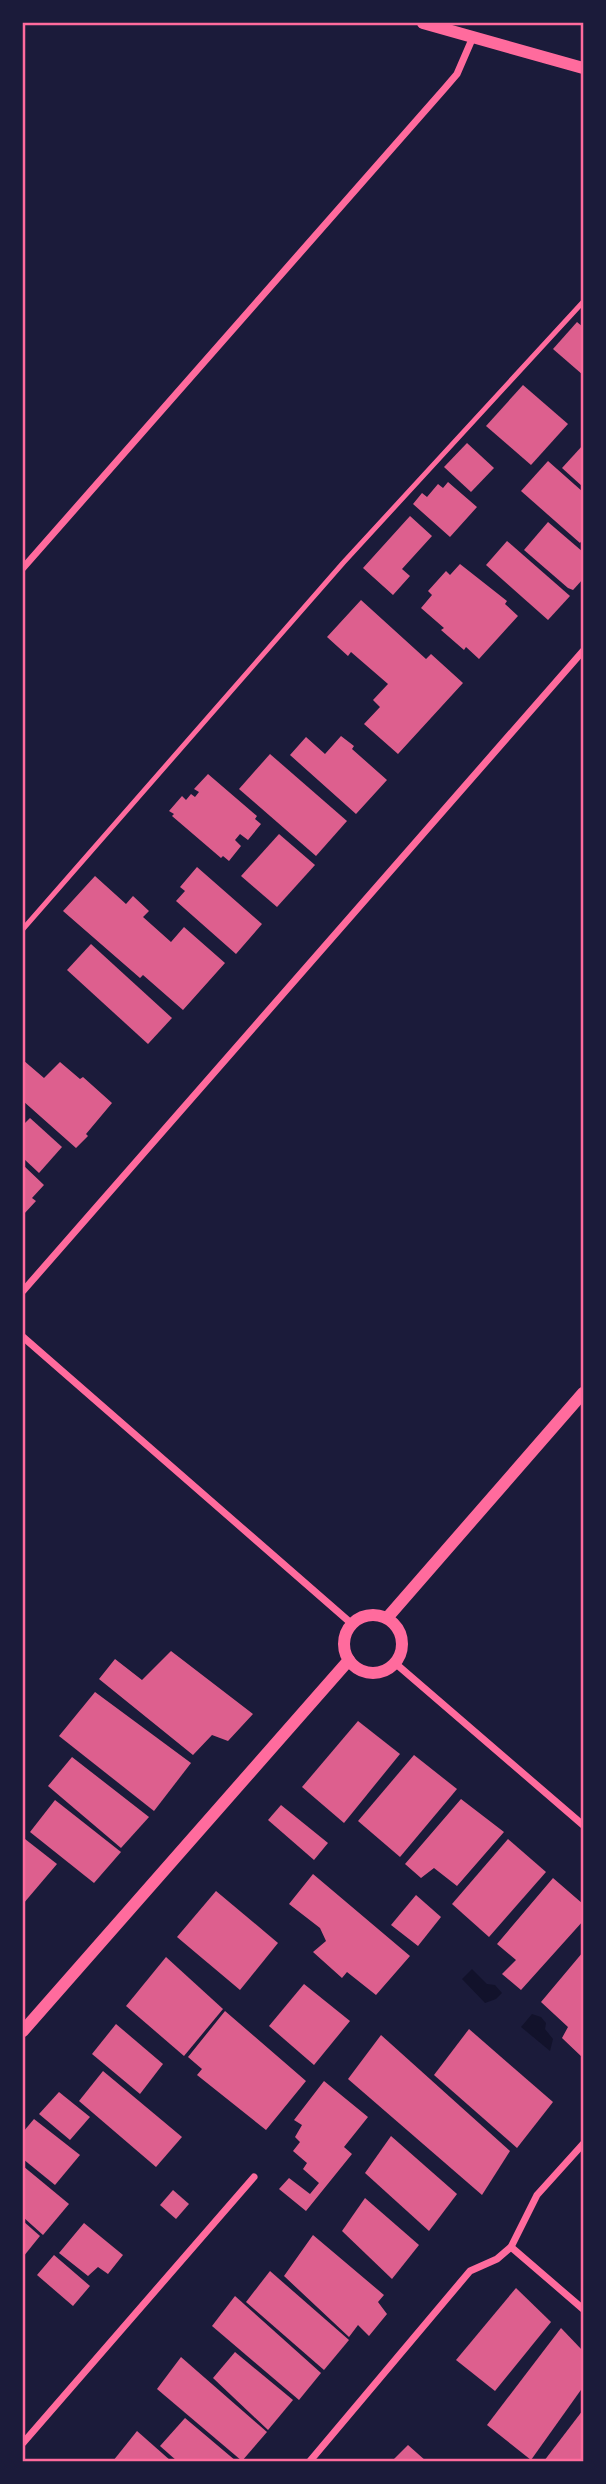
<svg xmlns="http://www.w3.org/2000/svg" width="606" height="2484" viewBox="0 0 606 2484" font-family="Arial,sans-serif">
<rect width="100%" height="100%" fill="#1b1b3a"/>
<g fill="#12122b">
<polygon points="472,1969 487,1984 495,1985 502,1993 496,1999 485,2003 462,1979"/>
<polygon points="532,2014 541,2017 546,2023 545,2029 553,2039 550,2051 521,2027"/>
</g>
<g fill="#dd5f8e">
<polygon points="577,322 583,327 583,375 553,349"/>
<polygon points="523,385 568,424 531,465 486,426"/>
<polygon points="467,443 494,468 471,492 444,467"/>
<polygon points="583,445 583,487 562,468"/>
<polygon points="548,461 583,492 583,539 580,543 521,491"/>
<polygon points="448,482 477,507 450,537 413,504 422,493 427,497 438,484 443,488"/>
<polygon points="410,516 432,536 402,569 410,576 393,595 363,568"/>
<polygon points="548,522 583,552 583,579 573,590 568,588 524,550"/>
<polygon points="507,541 570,596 548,620 486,565"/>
<polygon points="460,564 507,601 505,604 518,616 479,659 466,647 464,650 441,630 444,628 421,608 432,595 428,591 446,571 450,575"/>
<polygon points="361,600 426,659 431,654 463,683 398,754 364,724 380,707 373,700 388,684 351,652 348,656 327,637"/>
<polygon points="341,736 354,746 352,749 387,780 356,814 290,755 306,737 325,754"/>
<polygon points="270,754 347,821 316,856 239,789"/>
<polygon points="208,774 257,816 255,819 261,824 248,840 240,834 235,840 241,846 229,861 223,856 221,858 172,816 174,814 169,811 182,796 186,800 191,794 195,797 199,792 194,789"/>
<polygon points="279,834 315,865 277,907 241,876"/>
<polygon points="197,867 262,924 236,954 176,901 185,891 180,887"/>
<polygon points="95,876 126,904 133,896 149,911 143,917 171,942 184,927 225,963 183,1010 143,975 140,978 63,911"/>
<polygon points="91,944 172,1018 148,1044 67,970"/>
<polygon points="23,1060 44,1078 60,1062 80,1079 83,1077 112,1103 86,1134 88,1136 76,1148 23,1101"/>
<polygon points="30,1118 62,1147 39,1173 23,1158 23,1125"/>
<polygon points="23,1165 44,1185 32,1198 36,1201 23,1215"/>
<polygon points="171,1651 253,1714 228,1741 212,1735 193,1755 99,1679 115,1659 142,1680"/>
<polygon points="95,1692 191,1763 154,1811 59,1736"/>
<polygon points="358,1721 400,1754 344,1823 302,1787"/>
<polygon points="414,1755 457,1789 400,1857 358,1821"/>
<polygon points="72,1757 149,1817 121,1848 48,1786"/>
<polygon points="461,1799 504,1832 457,1886 434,1868 421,1878 405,1864"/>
<polygon points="55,1800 121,1852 94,1883 30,1832"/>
<polygon points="281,1805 328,1843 314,1860 268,1820"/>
<polygon points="25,1839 57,1864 23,1904 23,1842"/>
<polygon points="508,1839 546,1872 489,1937 452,1904"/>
<polygon points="313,1874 410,1956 376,1995 347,1972 342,1978 313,1952 326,1941 320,1928 289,1904"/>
<polygon points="553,1878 583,1904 583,1921 521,1990 502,1974 516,1960 497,1944"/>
<polygon points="216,1891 278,1943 240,1990 177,1937"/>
<polygon points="416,1895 441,1917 418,1946 391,1925"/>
<polygon points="583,1952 583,2058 562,2038 568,2027 541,2002"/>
<polygon points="166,1957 223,2009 184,2056 126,2006"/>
<polygon points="304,1984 350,2021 314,2065 269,2026"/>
<polygon points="225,2011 306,2081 266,2130 197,2075 202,2069 188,2057"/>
<polygon points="116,2024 163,2064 140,2094 92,2054"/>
<polygon points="469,2029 553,2102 517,2148 434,2075"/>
<polygon points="381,2035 510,2151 482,2195 348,2079"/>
<polygon points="103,2071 182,2137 156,2167 79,2101"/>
<polygon points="324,2081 368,2117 344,2147 352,2154 306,2211 279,2189 289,2178 310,2194 319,2183 303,2169 307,2163 293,2151 300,2142 295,2137 302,2125 294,2120"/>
<polygon points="59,2092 90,2117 70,2140 39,2114"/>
<polygon points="34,2119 80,2155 55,2185 23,2159 23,2132"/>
<polygon points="391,2136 457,2194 429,2231 365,2173"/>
<polygon points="23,2166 69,2204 43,2235 23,2217"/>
<polygon points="173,2190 189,2204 176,2219 160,2205"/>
<polygon points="365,2198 419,2245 392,2279 342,2231"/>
<polygon points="23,2221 40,2236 23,2257"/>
<polygon points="84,2223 123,2255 108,2274 98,2267 88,2276 59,2253"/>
<polygon points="313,2235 384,2295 378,2302 387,2314 369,2336 358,2325 349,2337 284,2276"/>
<polygon points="54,2255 90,2286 73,2306 37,2275"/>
<polygon points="270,2271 349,2340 324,2370 246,2302"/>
<polygon points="516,2288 551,2322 495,2391 456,2360"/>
<polygon points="235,2296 321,2373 299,2400 212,2326"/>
<polygon points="561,2328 583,2351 583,2387 531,2460 487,2425"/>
<polygon points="235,2352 293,2400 268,2430 213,2378"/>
<polygon points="181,2357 267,2432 242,2461 157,2389"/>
<polygon points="583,2410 583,2461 544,2461"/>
<polygon points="185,2418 236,2461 177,2461 160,2446"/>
<polygon points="137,2431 171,2461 113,2461"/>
<polygon points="408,2445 426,2461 392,2461"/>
</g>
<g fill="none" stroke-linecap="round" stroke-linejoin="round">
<polyline stroke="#ff6b9d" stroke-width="5" points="23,929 343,563 583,302"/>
<g stroke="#ff6b9d" stroke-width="7">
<polyline points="23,568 445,88 457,74 473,37"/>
<polyline points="23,1291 583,651"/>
<polyline points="23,1337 352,1624"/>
<polyline points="395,1663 583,1825"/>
<polyline points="511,2247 583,2309"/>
<polyline points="23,2443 254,2177"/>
<polyline points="310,2461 470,2271 497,2259 511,2247 537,2195 583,2144"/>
</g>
<g stroke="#ff6b9d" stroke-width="12">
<polyline points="423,23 583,68"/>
<circle cx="373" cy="1644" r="29"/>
<polyline points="387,1618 583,1393"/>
<polyline points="23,2031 349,1660"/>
</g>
</g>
<rect width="606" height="2484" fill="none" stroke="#1b1b3a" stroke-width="49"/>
<rect x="24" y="24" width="558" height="2436" fill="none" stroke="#ff6b9d" stroke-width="2.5"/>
</svg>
